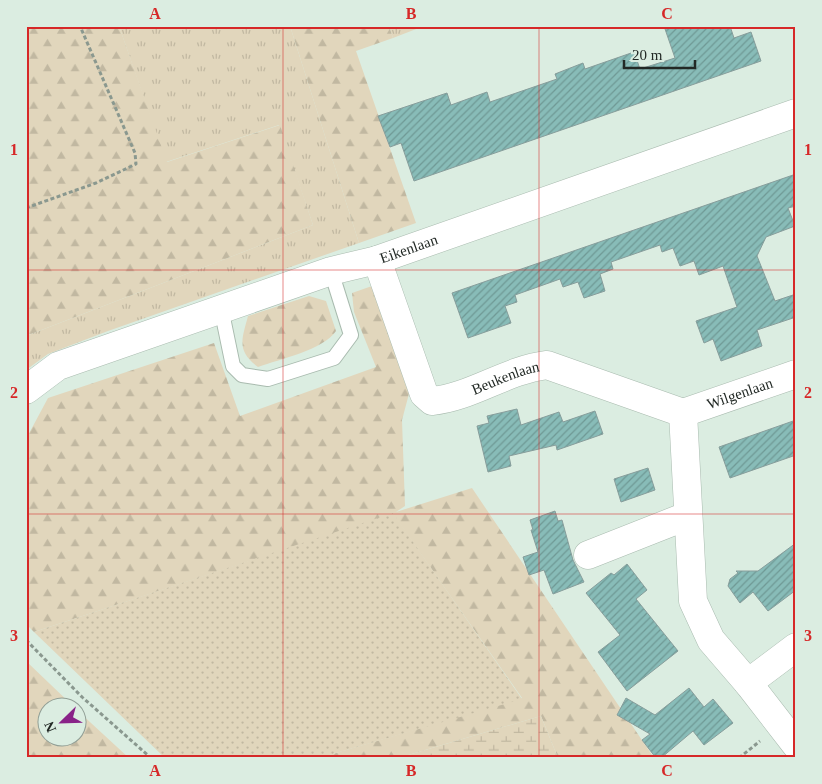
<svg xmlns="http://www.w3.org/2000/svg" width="822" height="784" viewBox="0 0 822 784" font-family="'Times New Roman',serif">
<defs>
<pattern id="grass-tufts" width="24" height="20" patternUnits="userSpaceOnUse" patternTransform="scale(1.25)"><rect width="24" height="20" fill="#e1d6bc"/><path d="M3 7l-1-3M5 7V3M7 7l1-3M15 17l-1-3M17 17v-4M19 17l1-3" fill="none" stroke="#c1b8a1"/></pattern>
<pattern id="forest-firs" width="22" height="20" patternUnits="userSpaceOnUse" patternTransform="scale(1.25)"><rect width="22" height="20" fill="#e1d6bc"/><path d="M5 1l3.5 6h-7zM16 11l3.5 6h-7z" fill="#c1b8a1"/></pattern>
<pattern id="wetland-marsh" width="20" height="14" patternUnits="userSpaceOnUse" patternTransform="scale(1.25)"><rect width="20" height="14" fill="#e1d6bc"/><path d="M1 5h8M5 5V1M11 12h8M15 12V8" fill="none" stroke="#c1b8a1"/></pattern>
<pattern id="garden-dots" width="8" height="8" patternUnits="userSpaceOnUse" patternTransform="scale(1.25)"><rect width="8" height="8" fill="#e1d6bc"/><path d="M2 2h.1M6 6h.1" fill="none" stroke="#c1b8a1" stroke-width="1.8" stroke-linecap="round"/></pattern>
<pattern id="building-hatch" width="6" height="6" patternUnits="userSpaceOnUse" patternTransform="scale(1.25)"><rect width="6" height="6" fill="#88bcb8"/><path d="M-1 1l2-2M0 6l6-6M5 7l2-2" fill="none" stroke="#6f9995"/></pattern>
</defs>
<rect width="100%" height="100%" fill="#dbede1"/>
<g fill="url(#grass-tufts)">
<polygon points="119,26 290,26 359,243 108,331 48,354 26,370 26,336 313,225 279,125 166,162"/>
<polygon points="389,26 424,26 393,38"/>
</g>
<g fill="url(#forest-firs)">
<polygon points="26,26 119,26 167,162 280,125 313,225 26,336"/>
<polygon points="290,26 389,26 393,38 356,51 416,223 359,243"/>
<polygon points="372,286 410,390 402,420 405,506 396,512 472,488 654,758 558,758 541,716 398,758 319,758 522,698 393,514 34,632 26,624 26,439 48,398 214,343 240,416 376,367 354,312 352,293"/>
<path d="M309,296L326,301L336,331C323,350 280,359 258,367C236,351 242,339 248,316Z"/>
<polygon points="26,661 73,706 48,706 48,736 78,736 78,711 129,758 26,758"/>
</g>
<polygon fill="url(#wetland-marsh)" points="541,716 558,758 398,758"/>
<polygon fill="url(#garden-dots)" points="393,513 522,699 319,758 165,758 34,632"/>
<g fill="url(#building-hatch)" stroke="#879d9b">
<polygon points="664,26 730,26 734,38 751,32 761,61 414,181 401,143 390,147 378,116 447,93 451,105 487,92 490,102 557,79 555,74 583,63 585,69 634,52 640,69 675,58"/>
<polygon points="796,174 796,206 788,208 795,226 766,237 757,256 775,301 796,294 796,317 757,330 762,346 721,361 713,339 704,343 696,321 737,307 723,266 699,275 694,261 680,266 673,248 662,252 660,245 611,262 613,269 600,274 605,291 584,298 578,282 563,287 560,279 515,295 517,302 505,306 511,323 468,338 452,293"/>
<polygon points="517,409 521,425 559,412 563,422 595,411 603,434 557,450 556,445 509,456 511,466 488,472 477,426 489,423 487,416"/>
<polygon points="796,420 796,455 730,478 719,447"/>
<polygon points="648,468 655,490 621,502 614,479"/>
<polygon points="555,511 558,521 562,520 573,560 584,582 553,594 544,570 529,575 523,557 538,552 531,530 533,530 530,520"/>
<polygon points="796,543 796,590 768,611 753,592 740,603 728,586 730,579 738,573 736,571 758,571"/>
<polygon points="627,564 647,590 636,599 678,651 627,691 598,652 620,635 586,593 611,573 614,575"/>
<polygon points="689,688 704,707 713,699 733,723 704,745 693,731 661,758 656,758 642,740 650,734 617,715 626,698 655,715"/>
</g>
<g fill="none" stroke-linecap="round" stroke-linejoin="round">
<defs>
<polyline id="lane" points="221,308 233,366 242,375 268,379 334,358 351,335 331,271"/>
<g id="street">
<path id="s1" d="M377,260L424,394L432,401C472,397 506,370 547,365L683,413L693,601L711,640L748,683L796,745"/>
<path id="s2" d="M26,390L58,366L331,271L377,260L796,113"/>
<path id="s3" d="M683,413L796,374"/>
<polyline points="588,555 687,516"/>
<polyline points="748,683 796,647"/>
</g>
</defs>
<use href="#lane" stroke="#a9bbaf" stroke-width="16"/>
<use href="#street" stroke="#a9bbaf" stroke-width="29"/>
<g stroke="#8a988f" stroke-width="3" stroke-dasharray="4 2.5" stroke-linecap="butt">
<polyline points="26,208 96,183 136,164 135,153 80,26"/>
<polyline points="26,640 82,697 151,758"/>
<polyline points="739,758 760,741"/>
</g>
<use href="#lane" stroke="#fff" stroke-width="14"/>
<use href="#street" stroke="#fff" stroke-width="28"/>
</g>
<path fill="none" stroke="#d62828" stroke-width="1" stroke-opacity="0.55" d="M283,26V758M539,26V758M26,270H796M26,514H796"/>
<g text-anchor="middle" stroke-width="4" stroke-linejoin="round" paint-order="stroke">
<g font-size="15" fill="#222925" stroke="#dbede1">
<text dy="5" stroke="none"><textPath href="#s2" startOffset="410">Eikenlaan</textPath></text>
<text dy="5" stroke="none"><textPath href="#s1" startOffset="230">Beukenlaan</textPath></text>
<text dy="5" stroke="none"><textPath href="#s3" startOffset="60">Wilgenlaan</textPath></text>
</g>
</g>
<rect width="822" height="784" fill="none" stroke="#dbede1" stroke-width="55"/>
<g transform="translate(62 722) rotate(247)"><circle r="24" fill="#dbede1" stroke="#919f96"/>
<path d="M0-4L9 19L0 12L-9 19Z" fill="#892288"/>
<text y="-8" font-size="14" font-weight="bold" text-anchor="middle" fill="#222925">N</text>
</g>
<path d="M624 60v8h71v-8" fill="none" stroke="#222925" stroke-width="2.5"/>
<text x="632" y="60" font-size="15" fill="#222925" stroke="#dbede1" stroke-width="4" paint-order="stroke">20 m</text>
<rect x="28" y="28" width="766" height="728" fill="none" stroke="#d62828" stroke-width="2"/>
<g font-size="16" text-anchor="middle" font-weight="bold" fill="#d62828">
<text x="155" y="19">A</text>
<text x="411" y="19">B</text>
<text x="667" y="19">C</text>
<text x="14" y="155">1</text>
<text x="808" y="155">1</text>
<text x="14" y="398">2</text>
<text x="808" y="398">2</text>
<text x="14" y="641">3</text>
<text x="808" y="641">3</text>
<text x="155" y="776">A</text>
<text x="411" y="776">B</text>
<text x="667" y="776">C</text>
</g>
</svg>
